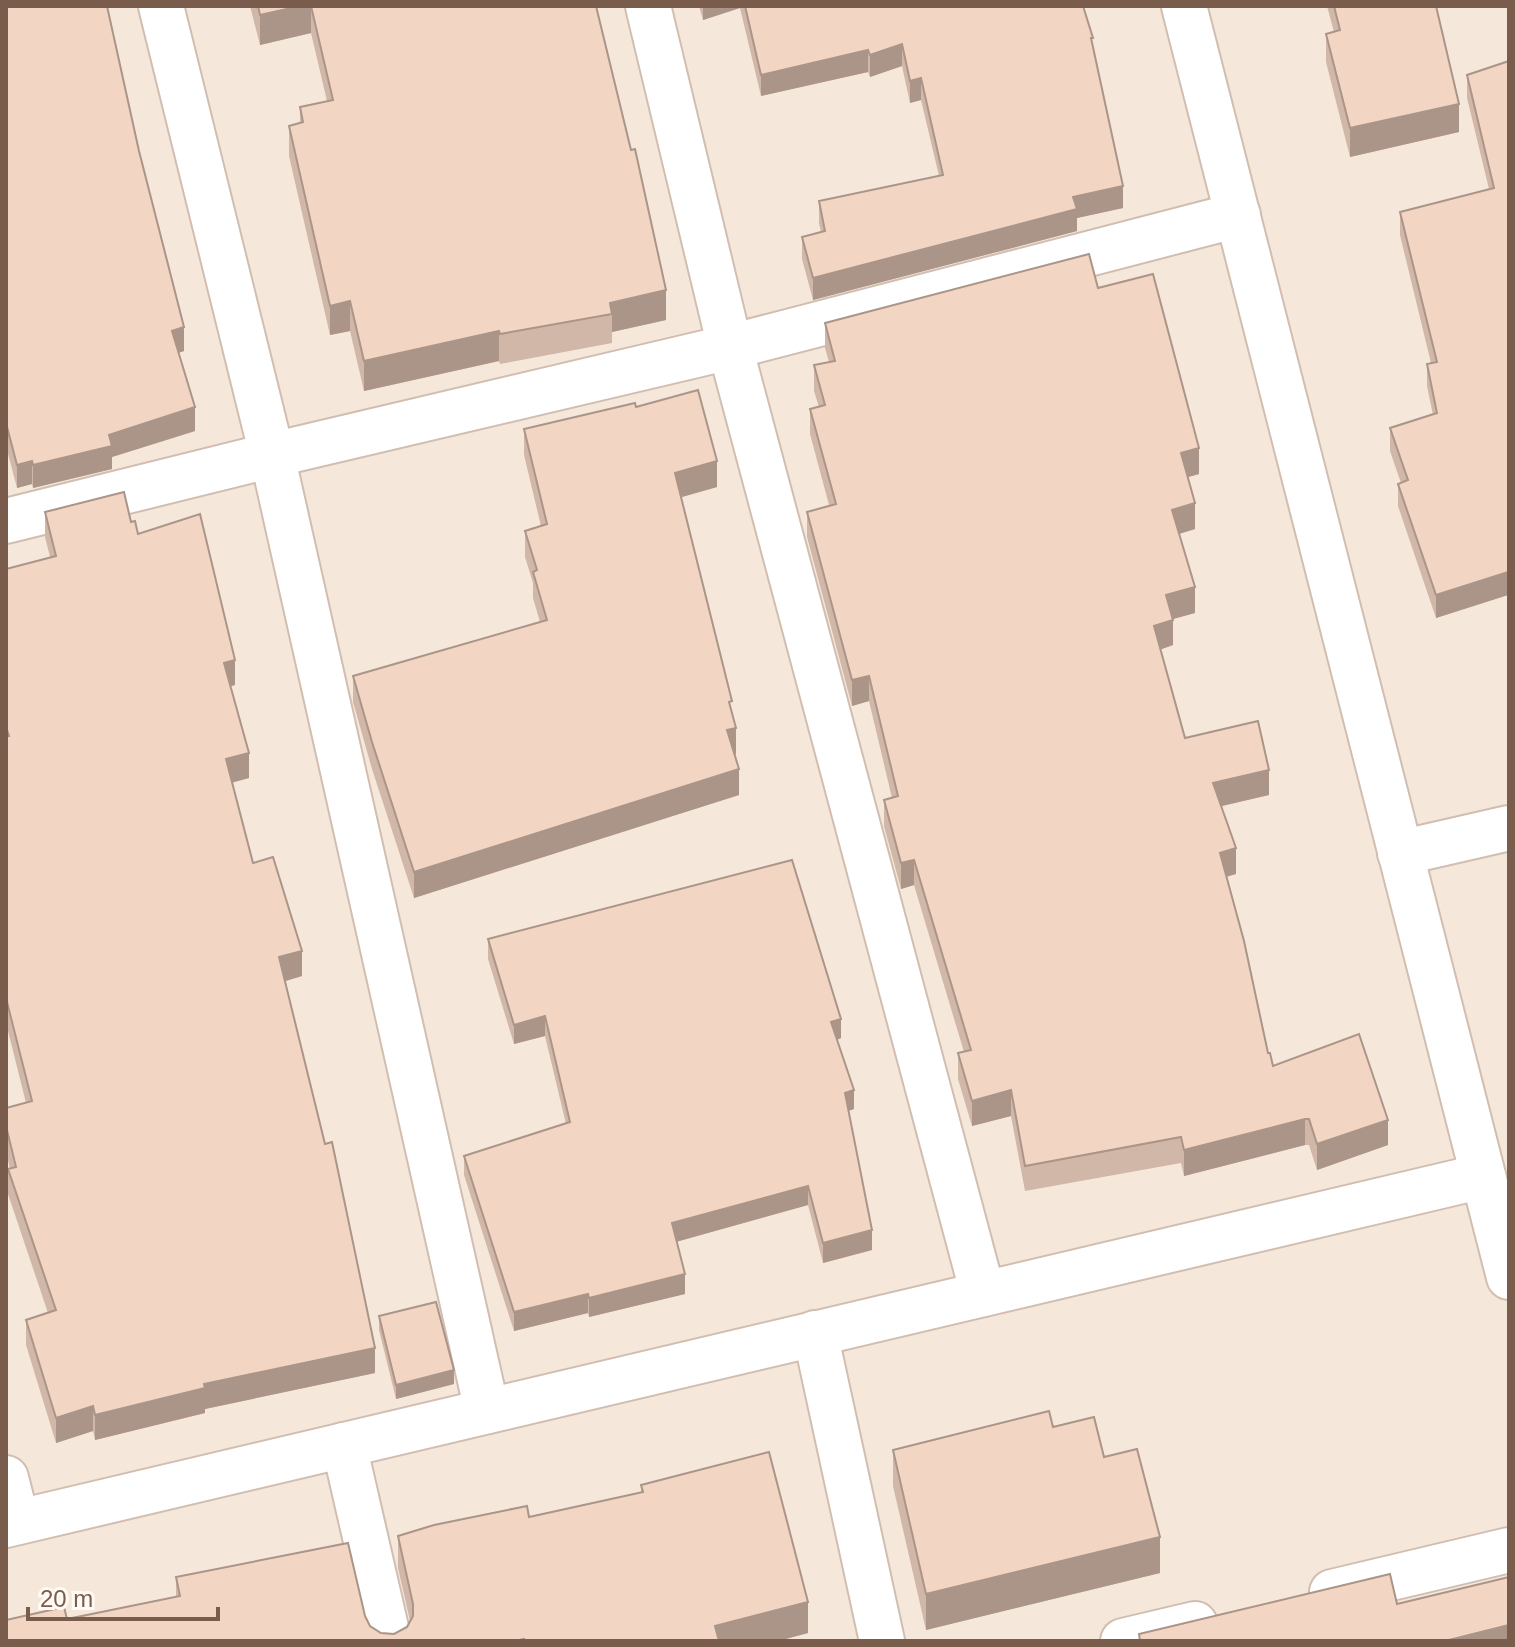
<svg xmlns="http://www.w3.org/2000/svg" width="1515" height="1647" viewBox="0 0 1515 1647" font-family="Arial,sans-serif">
<rect width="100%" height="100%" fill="#fdf6ec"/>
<rect fill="#f5e8da" x="6" y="6" width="1503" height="1635"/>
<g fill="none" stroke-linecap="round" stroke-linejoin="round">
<defs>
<g id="minor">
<polyline points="161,6 272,455 487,1411"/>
<polyline points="648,6 730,347 983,1294"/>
<polyline points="1184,6 1509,1277"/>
<polyline points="6,521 272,455 730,347 1238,215"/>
<polyline points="1400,853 1509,828"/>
<polyline points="815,1333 882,1641"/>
<polyline points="344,1445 389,1641"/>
<polyline points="6,1478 17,1522"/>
<polyline points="6,1525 1483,1176"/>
<polyline points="1332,1592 1509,1550"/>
<polyline points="1123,1641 1195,1624"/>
</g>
</defs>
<use href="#minor" stroke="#d1beb0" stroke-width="48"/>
<use href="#minor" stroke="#fff" stroke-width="44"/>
</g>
<g fill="#d1b7a8">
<polygon points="6,6 139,151 184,351 178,353 195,431 112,457 112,469 33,488 32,484 17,488 6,446"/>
<polygon points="250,6 596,6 666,320 612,332 612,343 500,364 499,361 364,391 350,331 330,335 289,156 289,126 300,123 300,107 327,101 311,33 260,45"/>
<polygon points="699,6 1083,6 1093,48 1123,208 1077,218 1077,231 813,300 802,259 802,237 821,232 819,223 819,201 939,176 921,100 910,103 902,66 870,77 868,72 761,96 740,8 703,20"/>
<polygon points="1327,6 1436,6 1459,132 1350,157 1326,62 1326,34 1334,32"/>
<polygon points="1509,61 1509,599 1508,595 1436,618 1398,506 1398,484 1401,483 1390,451 1390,428 1433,415 1427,386 1427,364 1431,363 1400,235 1400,212 1489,189 1467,98 1467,75"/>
<polygon points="1098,288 1199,474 1188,477 1195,529 1179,534 1195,613 1172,619 1173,645 1160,649 1185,738 1269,795 1222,806 1236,874 1227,877 1268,1053 1273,1066 1388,1145 1317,1170 1309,1145 1305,1145 1184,1176 1181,1163 1025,1191 1011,1116 972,1126 958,1079 958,1053 964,1052 914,885 901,889 884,826 884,800 892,798 869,701 852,706 807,537 807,512 829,505 810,434 810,409 819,407 814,391 814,365 829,362 825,348 825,323"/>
<polygon points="636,407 717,487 681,497 732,713 739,795 414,898 372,769 353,702 353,676 540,622 533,598 533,583 525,557 525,531 541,526 524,455 524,429"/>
<polygon points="45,512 131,522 235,685 231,686 249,778 232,783 253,863 302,976 285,981 375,1373 205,1409 205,1413 95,1440 93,1431 56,1443 26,1345 26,1320 48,1313 8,1194 8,1169 10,1169 6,1151 6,1108 26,1103 6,1023 6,569 50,557 45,537"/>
<polygon points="488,939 841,1038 837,1040 854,1109 848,1111 872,1250 823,1263 808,1205 676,1242 685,1294 589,1317 588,1313 514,1331 464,1175 464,1156 566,1124 545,1036 514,1044 488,959"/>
<polygon points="379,1316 454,1384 396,1399 379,1330"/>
<polygon points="1053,1427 1104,1457 1160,1573 926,1630 893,1486 893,1450"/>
<polygon points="641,1485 808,1633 778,1641 6,1641 67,1619 176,1597 176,1577 365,1616 370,1626 381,1633 394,1634 407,1627 410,1621 398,1568 398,1536 529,1517 641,1493"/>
</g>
<g fill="#aa9588">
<polygon points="300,6 311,6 311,33 260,45 260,15"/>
<polygon points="703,6 740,6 740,8 703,20"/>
<polygon points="902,44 902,66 870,77 870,55"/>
<polygon points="868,50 868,72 761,96 761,75"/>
<polygon points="921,78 921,100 910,103 910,81"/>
<polygon points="1459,104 1459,132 1350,157 1350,128"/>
<polygon points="1123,186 1123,208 1077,218 1077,231 813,300 813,278 1073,197"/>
<polygon points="666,290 666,320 612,332 612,314 610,303"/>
<polygon points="350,301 350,331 330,335 330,306"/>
<polygon points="184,327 184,351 172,355 172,331"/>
<polygon points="499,331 499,361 364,391 364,361"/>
<polygon points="195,407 195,431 112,457 112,469 33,488 33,465 109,435"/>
<polygon points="1199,448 1199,474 1181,479 1181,453"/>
<polygon points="32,461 32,484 17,488 17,465"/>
<polygon points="717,461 717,487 675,499 675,473"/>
<polygon points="1195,503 1195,529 1172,536 1172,510"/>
<polygon points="1508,572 1508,595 1436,618 1436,595"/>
<polygon points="1195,587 1195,613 1166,621 1166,595"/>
<polygon points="1173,620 1173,645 1154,652 1154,626"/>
<polygon points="235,660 235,685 224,688 224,663"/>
<polygon points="869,676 869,701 852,706 852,680"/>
<polygon points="736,728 736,754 727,757 727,730"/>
<polygon points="249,753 249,778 226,784 226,759"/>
<polygon points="739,769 739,795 414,898 414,872"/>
<polygon points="1269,770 1269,795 1213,808 1213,783"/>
<polygon points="1236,848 1236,874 1220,878 1220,853"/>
<polygon points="914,860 914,885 901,889 901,863"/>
<polygon points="302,951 302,976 279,983 279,957"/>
<polygon points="545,1016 545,1036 514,1044 514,1025"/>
<polygon points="841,1019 841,1038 831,1042 831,1022"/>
<polygon points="854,1090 854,1109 845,1112 845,1093"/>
<polygon points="1011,1090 1011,1116 972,1126 972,1101"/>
<polygon points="1305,1119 1305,1145 1184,1176 1184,1150"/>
<polygon points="1388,1120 1388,1145 1317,1170 1317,1144"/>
<polygon points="808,1186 808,1205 672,1243 672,1223"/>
<polygon points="872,1230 872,1250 823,1263 823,1243"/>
<polygon points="685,1274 685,1294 589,1317 589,1298"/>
<polygon points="588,1294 588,1313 514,1331 514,1312"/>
<polygon points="375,1348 375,1373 205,1409 205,1413 95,1440 95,1415 204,1384"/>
<polygon points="454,1370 454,1384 396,1399 396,1385"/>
<polygon points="93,1406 93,1431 56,1443 56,1418"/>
<polygon points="1160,1537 1160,1573 926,1630 926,1594"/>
<polygon points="808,1602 808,1633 778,1641 715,1641 715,1626"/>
<polygon points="1509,1625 1509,1641 1445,1641"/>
</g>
<g fill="#f3d5c3" stroke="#aa9588" stroke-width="2">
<polygon points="6,6 107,6 139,151 184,327 172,331 195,407 109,435 112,446 33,465 32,461 17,465 6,423"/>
<polygon points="258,6 300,6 260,15"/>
<polygon points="311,6 596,6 631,150 635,149 666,290 610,303 612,314 500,334 499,331 364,361 350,301 330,306 289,126 303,122 300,107 333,100"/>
<polygon points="745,6 1083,6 1093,38 1091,38 1123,186 1073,197 1077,209 813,278 802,237 825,231 819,201 943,175 921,78 910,81 902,44 870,55 868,50 761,75"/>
<polygon points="1334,6 1436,6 1459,104 1350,128 1326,34 1340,30"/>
<polygon points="1509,61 1509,576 1508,572 1436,595 1398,484 1408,480 1390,428 1437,413 1427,364 1437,362 1400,212 1494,188 1467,75"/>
<polygon points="1089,254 1098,288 1153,274 1199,448 1181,453 1195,503 1172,510 1195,587 1166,595 1173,620 1154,626 1185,738 1258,721 1269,770 1213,783 1236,848 1220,853 1244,941 1268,1053 1270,1053 1273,1066 1359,1034 1388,1120 1317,1144 1309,1119 1305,1119 1184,1150 1181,1137 1025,1166 1011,1090 972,1101 958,1053 971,1050 914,860 901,863 884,800 898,796 869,676 852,680 807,512 836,504 810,409 825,405 814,365 835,361 825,323"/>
<polygon points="698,390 717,461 675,473 732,701 729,702 736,728 727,730 739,769 414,872 372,742 353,676 547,620 533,572 537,570 525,531 547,524 524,429 635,403 636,407"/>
<polygon points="124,492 131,522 135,521 138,534 200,514 235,660 224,663 249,753 226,759 253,863 273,857 302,951 279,957 325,1144 332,1142 375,1348 204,1384 205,1388 95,1415 93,1406 56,1418 26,1320 56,1310 8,1169 16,1167 6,1126 6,1108 32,1101 6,998 6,736 9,736 6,727 6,569 56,556 45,512"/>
<polygon points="792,860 841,1019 831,1022 854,1090 845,1093 872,1230 823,1243 808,1186 672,1223 685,1274 589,1298 588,1294 514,1312 464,1156 570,1122 545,1016 514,1025 488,939"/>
<polygon points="436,1302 454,1370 396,1385 379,1316"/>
<polygon points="1049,1411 1053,1427 1094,1417 1104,1457 1137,1449 1160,1537 926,1594 893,1450"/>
<polygon points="769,1452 808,1602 715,1626 719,1641 525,1641 524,1639 515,1641 6,1641 6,1620 64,1607 67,1619 180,1596 176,1577 348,1543 365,1616 370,1626 381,1633 394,1634 407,1627 413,1616 413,1604 398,1536 434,1525 527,1506 529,1517 643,1492 641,1485"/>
<polygon points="1390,1574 1397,1604 1509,1577 1509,1625 1445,1641 1140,1641 1139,1634"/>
</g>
<rect width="1515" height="1647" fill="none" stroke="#7a5c4d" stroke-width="16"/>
<path d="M28 1607v12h190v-12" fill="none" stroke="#7a5c4d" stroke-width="4"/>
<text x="40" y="1607" font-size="24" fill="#7a5c4d" stroke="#fffaf3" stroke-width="6" paint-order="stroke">20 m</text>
</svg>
